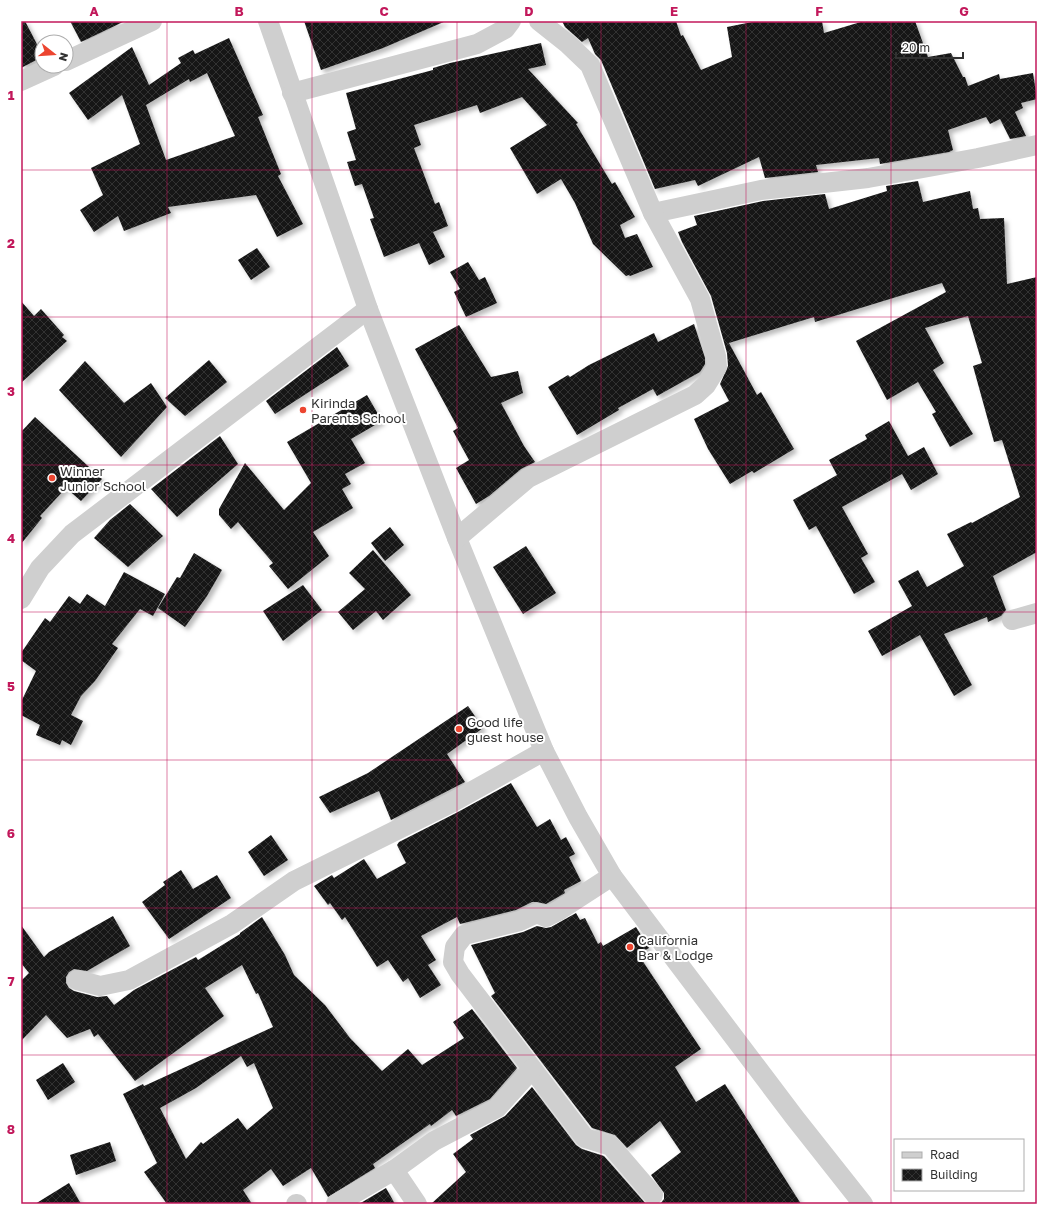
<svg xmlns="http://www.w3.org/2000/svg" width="1058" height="1225" viewBox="0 0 1058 1225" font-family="'Golos Text',sans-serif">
<defs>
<pattern id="building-cross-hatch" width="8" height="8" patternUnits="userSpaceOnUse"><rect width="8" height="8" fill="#191919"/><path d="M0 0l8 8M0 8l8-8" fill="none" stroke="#323232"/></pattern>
<filter id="shadow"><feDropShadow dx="3.5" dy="3.5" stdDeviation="2" flood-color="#0004"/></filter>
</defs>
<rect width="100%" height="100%" fill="#fff"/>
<g fill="url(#building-cross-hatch)" fill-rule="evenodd" filter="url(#shadow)">
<polygon points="21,21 25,21 42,54 42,57 21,68"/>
<polygon points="70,21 125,21 81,42"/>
<polygon points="304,21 446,21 383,48 321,70"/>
<polygon points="562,21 676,21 681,36 683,35 701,70 732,57 727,27 757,21 822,21 824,33 864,21 915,21 928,57 951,53 963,77 965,77 968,86 999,74 1000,79 1033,73 1037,99 1021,103 1023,108 1015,112 1026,136 1010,139 1000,119 990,124 986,117 948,130 953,150 949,152 880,164 879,158 816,165 818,172 765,178 759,157 698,186 695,180 655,189 601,60 595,54 588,38 582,42 565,27"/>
<path d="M229,38L263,115L258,117L281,174L278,176L303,224L277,237L256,195L168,207L171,213L124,231L118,216L94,232L80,210L103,195L91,168L140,144L122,95L88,120L69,93L132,47L149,85L181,63L178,58L193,50L195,54ZM207,73L235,136L166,160L146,105L189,79L190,82Z"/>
<polygon points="541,43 546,65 528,69 578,123 576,124 612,184 615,182 635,217 620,225 625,238 637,234 653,267 630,276 629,275 626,276 593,244 575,203 561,179 537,194 510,148 547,125 522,97 480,113 477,105 414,125 421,145 414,148 435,204 439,202 448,226 433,232 445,257 429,265 419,243 384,257 370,219 374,218 362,184 355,186 347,162 356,160 347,132 356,129 346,93 433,70 433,68 450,63"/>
<polygon points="918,181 923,202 970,191 973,209 978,208 980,219 1004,218 1007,284 1037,277 1037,552 993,576 1006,610 1001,616 988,622 987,617 944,634 972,685 954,696 920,635 882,656 868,631 912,606 898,581 918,570 927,587 964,566 947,534 971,522 972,523 1020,497 1002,440 994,442 973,366 982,363 968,316 925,328 944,363 933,370 973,434 950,447 932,414 936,412 918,382 887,400 856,341 946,292 942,283 815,322 814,317 729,343 757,395 761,392 794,449 754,473 752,471 730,484 708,449 694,419 729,401 720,384 728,366 727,353 711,296 682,242 678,232 697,225 694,216 763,201 825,194 829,209 887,191 886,186"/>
<polygon points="257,248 270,267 251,280 238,260"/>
<polygon points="468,262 479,280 485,277 497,303 466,317 454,292 460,289 450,272"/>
<polygon points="21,301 34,316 41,309 64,335 62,337 67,341 21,383"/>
<polygon points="694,324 705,358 705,364 700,372 657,396 653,389 618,408 619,410 577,435 548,387 568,375 570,377 589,365 654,333 658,342"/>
<polygon points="459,325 491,377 518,371 523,393 501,403 524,446 535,462 521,469 489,496 476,504 456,468 469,460 453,431 458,428 415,349"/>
<polygon points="337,347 349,366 275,414 266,401"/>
<polygon points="209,360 227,382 185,416 165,398"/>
<polygon points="85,361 124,403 151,383 167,407 121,457 59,390"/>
<polygon points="367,395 382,421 351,439 365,463 345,474 351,484 342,489 353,508 313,532 329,556 288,589 269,566 273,563 238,522 231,529 219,515 219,509 245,463 284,510 311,483 287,442"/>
<polygon points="35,417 102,479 81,501 66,488 40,516 42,518 21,544 21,432"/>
<polygon points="889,421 908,456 924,447 938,474 911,490 902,474 842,507 868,554 861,558 875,582 854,594 816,526 809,530 793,500 837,475 829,460 867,439 865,435"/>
<polygon points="220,436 238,464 177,517 151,489"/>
<polygon points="130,504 163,536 128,567 94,538 110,520"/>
<polygon points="390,527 404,545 385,561 371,543"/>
<polygon points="526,546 556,593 523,614 493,567"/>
<polygon points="373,550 411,595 383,620 376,611 353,630 338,612 365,589 349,573"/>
<polygon points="194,553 222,570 207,596 185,627 158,608 177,577 180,578"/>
<polygon points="124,572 165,594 153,616 140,609 112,644 118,648 95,681 81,696 71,715 83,721 71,745 62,740 60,745 36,735 40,725 21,715 21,702 36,671 21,660 21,653 45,618 50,622 69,596 80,604 87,594 105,606"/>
<polygon points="303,585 322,610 283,641 263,611"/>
<polygon points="468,706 483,728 447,754 465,782 391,820 379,791 330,813 319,797 368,773"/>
<polygon points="511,783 537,827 550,819 561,840 566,837 575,854 569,857 581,881 564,890 565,893 546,904 537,902 532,902 516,910 460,924 457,917 421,936 436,960 428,965 441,985 420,998 408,978 403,982 388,960 377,967 345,917 342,920 330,903 328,905 314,886 332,875 334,878 364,859 377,879 406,863 397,845 399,842 456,813"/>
<polygon points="271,835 288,860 264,876 248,852"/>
<polygon points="181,870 193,889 217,875 231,898 169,939 142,902 165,885 163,882"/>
<polygon points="576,913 580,920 585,918 598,944 601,942 603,946 636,927 649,948 638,954 701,1049 675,1067 696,1102 725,1084 801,1204 660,1204 664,1199 664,1193 651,1175 681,1152 660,1121 627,1148 615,1135 592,1128 491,996 495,993 471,945 523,932 537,926 546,928 551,927"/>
<path d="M113,916L130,946L87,971L74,969L69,972L66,977V983L69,988L74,991L97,997L107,996L114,1005L134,990L196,957L198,960L240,934V933L262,917L285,955L294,975L325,1005L350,1038L382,1071L408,1049L422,1065L464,1038L453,1022L472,1009L517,1068L490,1099L456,1116L452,1110L431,1126L430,1124L373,1164L375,1168L328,1197L311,1168L283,1186L271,1169L243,1190L252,1204H167L144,1172L157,1163L123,1094L143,1084L144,1086L273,1027L258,993L256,994L242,965L205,988L224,1016L135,1081L98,1034L94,1037L90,1029L67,1038L46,1015L21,1041V981L29,973L21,963V925L44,957L49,952ZM241,1056L247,1067L254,1063L273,1108L247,1130L238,1118L203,1144L201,1142L186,1159L160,1108L196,1088Z"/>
<polygon points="63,1063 75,1082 48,1100 36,1080"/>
<polygon points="532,1087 576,1145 582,1149 604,1156 646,1204 431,1204 466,1172 453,1154 473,1139 470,1135 505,1116"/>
<polygon points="110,1142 116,1161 76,1175 70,1155"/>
<polygon points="69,1183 81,1204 35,1204"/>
<polygon points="386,1188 395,1204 359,1204"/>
</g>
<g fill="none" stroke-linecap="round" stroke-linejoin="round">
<g stroke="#cfcfcf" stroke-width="20">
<polyline points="268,21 368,309 457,538 544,751 578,817 612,876 795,1118 863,1204"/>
<polyline points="66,61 152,21"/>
<polyline points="21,81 54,66"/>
<polyline points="292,93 477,44 505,29 511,21"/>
<polyline points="653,213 761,190 868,178 978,158 1037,145"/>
<polyline points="457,538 528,478 695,395 706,385 717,367 716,356 700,299 653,213 590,65 568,44 539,21"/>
<polyline points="21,599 40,568 72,534 368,309"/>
<polyline points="1012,620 1037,613"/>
<polyline points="612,876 558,911 546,917 537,913 520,921 464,935 455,947 453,962 460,974 585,1138 611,1146 653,1195"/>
<polyline points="77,980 100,986 129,980 232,924 294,881 451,803 544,751"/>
<polyline points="394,1170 417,1204"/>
<polyline points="296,1204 297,1204"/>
<polyline points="336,1204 394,1170 434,1141 497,1108 532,1069"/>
</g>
</g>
<path fill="none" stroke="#c2185b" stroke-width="1" stroke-opacity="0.55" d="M167,21V1204M312,21V1204M457,21V1204M601,21V1204M746,21V1204M891,21V1204M21,170H1037M21,317H1037M21,465H1037M21,612H1037M21,760H1037M21,908H1037M21,1055H1037"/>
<g fill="#ec4530" stroke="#fff" stroke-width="1.5">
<circle cx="303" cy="410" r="4"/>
<circle cx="52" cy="478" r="4"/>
<circle cx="459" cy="729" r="4"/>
<circle cx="630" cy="947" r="4"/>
</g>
<g text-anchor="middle" stroke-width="4" stroke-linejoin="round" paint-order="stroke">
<g font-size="13" fill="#323232" stroke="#fff" text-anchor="start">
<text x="311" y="408">Kirinda<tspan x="311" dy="15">Parents School</tspan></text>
<text x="60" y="476">Winner<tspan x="60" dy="15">Junior School</tspan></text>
<text x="467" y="727">Good life<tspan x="467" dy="15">guest house</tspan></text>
<text x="638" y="945">California<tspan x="638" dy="15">Bar &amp; Lodge</tspan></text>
</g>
</g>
<rect width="1058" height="1225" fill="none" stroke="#ffffff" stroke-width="44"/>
<rect x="894" y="1139" width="130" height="52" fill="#ffffff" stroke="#adadad"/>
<rect x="902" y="1152" width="20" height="6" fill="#cfcfcf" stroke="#adadad"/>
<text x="930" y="1159" font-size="12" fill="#323232">Road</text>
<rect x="902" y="1169" width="20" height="12" fill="url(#building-cross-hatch)" stroke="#adadad"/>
<text x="930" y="1179" font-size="12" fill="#323232">Building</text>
<g transform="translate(54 54) rotate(107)"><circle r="19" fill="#ffffff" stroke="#adadad"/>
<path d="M0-3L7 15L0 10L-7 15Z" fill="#ec4530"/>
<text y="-6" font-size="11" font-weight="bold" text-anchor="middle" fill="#323232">N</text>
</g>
<path d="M896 52v6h67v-6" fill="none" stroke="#323232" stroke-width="2"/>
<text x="902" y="52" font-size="12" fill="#323232" stroke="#ffffff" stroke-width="3" paint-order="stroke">20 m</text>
<rect x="22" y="22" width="1014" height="1181" fill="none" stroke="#c2185b" stroke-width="1.5"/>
<g font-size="13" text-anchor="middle" font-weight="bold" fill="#c2185b">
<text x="94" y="16">A</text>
<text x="239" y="16">B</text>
<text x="384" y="16">C</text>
<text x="529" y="16">D</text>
<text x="674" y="16">E</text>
<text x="819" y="16">F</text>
<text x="964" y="16">G</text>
<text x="11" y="100">1</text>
<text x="11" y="248">2</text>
<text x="11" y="396">3</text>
<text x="11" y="543">4</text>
<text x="11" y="691">5</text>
<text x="11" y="838">6</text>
<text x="11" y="986">7</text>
<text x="11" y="1134">8</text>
</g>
</svg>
